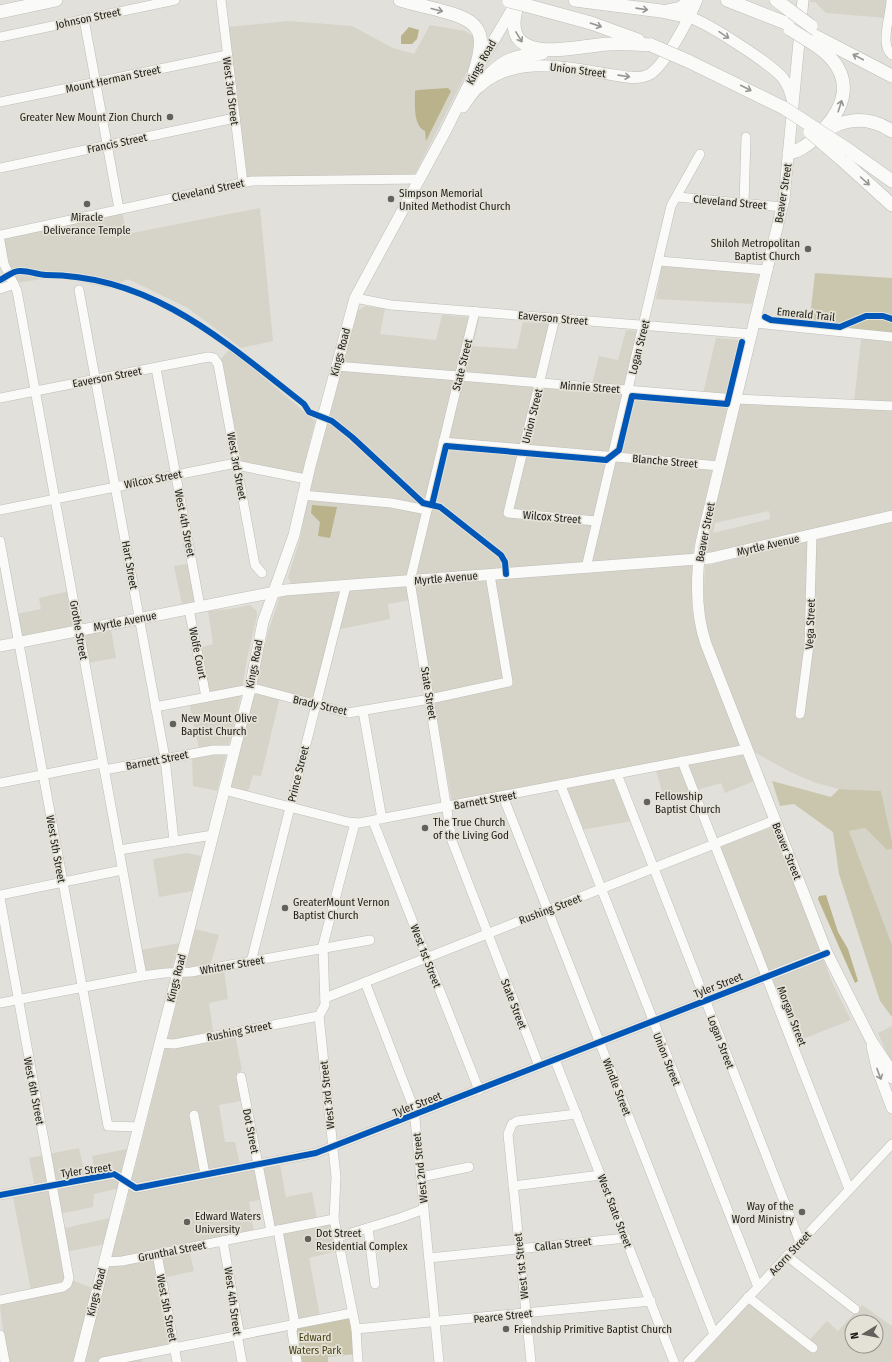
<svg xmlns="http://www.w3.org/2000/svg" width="892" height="1362" viewBox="0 0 892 1362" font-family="'Fira Sans Condensed',sans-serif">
<rect width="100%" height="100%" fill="#e1e0da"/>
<g fill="#d6d4c8" fill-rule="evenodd">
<polygon points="810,0 888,0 886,18 826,13 815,2 810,2"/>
<polygon points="289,21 352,26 393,48 414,54 430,25 465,31 478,39 477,52 414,176 247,178 227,27"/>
<polygon points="260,208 273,341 241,348 188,308 128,279 109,288 56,277 9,284 0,237 122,212 127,234"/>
<polygon points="663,258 761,266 752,304 656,299"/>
<polygon points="365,306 385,309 380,334 436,340 442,315 479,318 473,346 517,349 523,322 557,324 544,380 592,384 599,356 618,360 626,330 644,332 631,388 703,393 716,338 740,340 743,342 692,554 293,584 291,583 288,577 300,539 307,501 328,418 357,311"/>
<path d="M862,331L892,334V511L709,554L706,553L711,524L742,397L854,402ZM769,511L770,519L713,533L715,523Z"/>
<polygon points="230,349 315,421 302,474 238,461 220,360"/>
<polygon points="892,521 892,841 881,791 839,789 816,783 790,772 754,752 709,638 703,612 705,566"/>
<polygon points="195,563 201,602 182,605 174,566"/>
<polygon points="689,565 692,567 692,610 698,638 754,781 725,793 721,783 664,800 656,770 623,778 638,820 581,830 562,781 452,803 416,599 388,604 390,619 331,631 313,701 281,693 261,776 253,775 248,792 230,788 269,629 280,596"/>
<polygon points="69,591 75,626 20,637 16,614 41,609 39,598"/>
<polygon points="250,605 257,611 257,616 247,659 241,696 217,791 193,786 192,751 199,749 188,697 208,693 199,648 213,644 208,611 230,609"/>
<polygon points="111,630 116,658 88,663 83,635"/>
<polygon points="772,827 832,982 851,1020 790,1044 713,849"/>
<polygon points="865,828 887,850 892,849 892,945 849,831"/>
<polygon points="187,853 201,856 192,891 159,897 153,859"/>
<path d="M195,929L219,935L210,966L223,964L228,999L209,1003L214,1038L235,1034L242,1071L237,1072L241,1101L219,1105L225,1142H235L240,1164L252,1161L260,1200L249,1202L254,1232L188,1245L194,1271L158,1279L170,1347L140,1353L142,1362H0V1337H4L0,1306L3,1302L32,1296L13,1197L36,1192L29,1158L79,1148L85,1175L95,1173L92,1156L127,1149L122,1168L134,1172ZM116,1189L128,1197L123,1215L56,1230L54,1215L93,1207L94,1194ZM115,1242L103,1290L89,1287L65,1277L61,1253Z"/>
<polygon points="179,943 172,968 145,973 141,950"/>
<polygon points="892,1026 892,1066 878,1033"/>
<polygon points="280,1165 286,1197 312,1192 318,1225 331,1223 337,1251 309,1258 320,1316 298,1320 272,1227 260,1169"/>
<path d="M748,1301L803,1347L827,1321L838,1331L862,1305L892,1326V1362H692ZM852,1322H876V1346H852Z"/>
</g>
<g fill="#cac6ad">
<polygon points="815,273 892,278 892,334 809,326"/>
<polygon points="772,781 831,797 839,789 881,791 892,841 892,849 887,850 865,828 849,831 892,945 892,1017 880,1001 839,874 833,832 794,804 780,806"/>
<polygon points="352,1317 355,1354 328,1357 328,1362 300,1362 295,1330 298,1327"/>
</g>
<g fill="#b9b28a">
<polygon points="409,27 419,30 417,39 412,44 401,44 401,36"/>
<path d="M448,88L451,91L426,141L425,131C413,126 415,103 415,91L418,90Z"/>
<polygon points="312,505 337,507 330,538 318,536 320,522 311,513"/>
<polygon points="826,895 838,932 848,949 858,981 855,983 818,899 819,896"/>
</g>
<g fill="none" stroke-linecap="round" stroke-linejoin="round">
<defs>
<g id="minor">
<polyline points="221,0 243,183"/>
<path d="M891,0C891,14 879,46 892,55"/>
<polyline points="84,19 119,209"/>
<polyline points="0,37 175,0"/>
<polyline points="0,102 227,55"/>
<polyline points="0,168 235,118"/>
<polyline points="678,197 782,207"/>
<polyline points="744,204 746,137"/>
<polyline points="0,235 252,181 420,179"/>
<polyline points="0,241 4,264 17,291 142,976"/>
<polyline points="659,261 768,270"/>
<polyline points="0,289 14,284"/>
<polyline points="79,290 165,758 174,841"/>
<polyline points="355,298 391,305 752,334"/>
<polyline points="475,311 410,581 452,841 539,1066"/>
<polyline points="555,318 508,513 596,521"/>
<polyline points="755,323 892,337"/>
<polyline points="336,366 736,399 892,406"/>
<polyline points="156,368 200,606"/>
<polyline points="0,398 208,357 214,358 218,364 255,565 262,573"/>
<polyline points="443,442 720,466"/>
<polyline points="302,495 391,503 427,510"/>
<polyline points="0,510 231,464 306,479"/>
<polyline points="0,541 108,1126 139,1127"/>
<polyline points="586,568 671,206 700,154"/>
<polyline points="189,609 206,697"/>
<polyline points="155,707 250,689 257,689 348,713 430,699 508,682 490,575"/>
<polyline points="363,711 382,819"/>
<polyline points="800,714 809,645 812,535"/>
<polyline points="682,761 849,1189"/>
<polyline points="104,770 213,750 234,750"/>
<polyline points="617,774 800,1242"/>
<polyline points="0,783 102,763"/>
<polyline points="561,786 758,1287"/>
<polyline points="224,790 348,822 359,823 747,749"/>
<polyline points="503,796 714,1334"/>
<polyline points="373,821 479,1090"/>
<polyline points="355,823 323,945 325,1005 319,1016 336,1177 334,1219 356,1329 358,1362"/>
<polyline points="119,850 213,835"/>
<polyline points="0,895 122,870"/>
<polyline points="0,898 69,1278 67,1284 63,1287 0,1300"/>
<polyline points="251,962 346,586"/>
<polyline points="365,982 414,1109 439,1362"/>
<polyline points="325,998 775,820"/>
<polyline points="0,1003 142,976 165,973 191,972 370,940"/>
<polyline points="160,1043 174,1044 319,1016"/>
<polyline points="555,1060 674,1362"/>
<polyline points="241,1077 271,1231"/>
<polyline points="194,1115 205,1174"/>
<polyline points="421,1177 469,1167"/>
<polyline points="513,1186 601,1175"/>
<polyline points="0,1195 114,1174 136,1188 316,1153 827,953"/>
<polyline points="368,1228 375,1284"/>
<polyline points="278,1230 294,1319 292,1332 297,1362"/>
<polyline points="338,1237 400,1218 424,1209"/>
<polyline points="223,1241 239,1331 238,1340 242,1362"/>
<polyline points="157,1254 177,1362"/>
<polyline points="787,1256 855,1309"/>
<polyline points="429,1258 626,1238"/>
<polyline points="104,1262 122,1261 334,1219"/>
<polyline points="748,1297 813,1348"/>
<polyline points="356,1329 651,1301"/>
<polyline points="0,1335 5,1362"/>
<polyline points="103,1362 352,1313"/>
<polyline points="531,1362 508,1134 512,1124 517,1121 577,1114"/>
<polyline points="688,1362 892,1144"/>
</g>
<g id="major">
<path d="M803,0L784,199L701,543C696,576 695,612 706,644L827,953L871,1040L887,1064L892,1078"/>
<path d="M689,17C708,23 768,62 782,77C787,83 790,91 792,99"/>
<path d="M463,107C468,100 473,91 480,86C518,53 570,69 614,75C626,77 639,80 650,74C665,65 690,17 697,0"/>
<polyline points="0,646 285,590 711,558 892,516"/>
<polyline points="872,1046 877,1068 892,1108"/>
<polyline points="79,1362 250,689 263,622 294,535 310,466 355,298 445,132 474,74 517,1"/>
</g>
<g id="highway">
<path d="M400,0C414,4 428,7 442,11C483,21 487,34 474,74"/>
<path d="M519,0C494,69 570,47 608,44C622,43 637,44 651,45"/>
<polyline points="575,0 661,11 689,17"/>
<polyline points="727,0 791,25"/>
<polyline points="776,0 792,12"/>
<polyline points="525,5 591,23 638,40"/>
<polyline points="667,11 681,8 690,0"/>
<polyline points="0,12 56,0"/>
<polyline points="813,35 892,76"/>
<path d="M809,41C854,68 853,102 817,136"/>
<polyline points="688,61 784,108"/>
<path d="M479,86C502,60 508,58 542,53"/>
<polyline points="850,151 892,181"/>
<path d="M789,153C801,151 809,143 818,136C841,118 867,115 892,131"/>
<polyline points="839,157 892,205"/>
</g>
</defs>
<use href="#minor" stroke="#bebdb8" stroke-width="10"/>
<use href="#major" stroke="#bebdb8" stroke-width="12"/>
<use href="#highway" stroke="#bebdb8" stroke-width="14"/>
<use href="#minor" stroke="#fafaf9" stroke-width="9"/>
<use href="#major" stroke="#fafaf9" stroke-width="11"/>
<use href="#highway" stroke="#fafaf9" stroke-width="13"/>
<defs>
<g id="highway-bridge">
<polyline points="509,1 525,5"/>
<polyline points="792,12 811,26"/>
<polyline points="790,29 809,41"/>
<polyline points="651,45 688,61"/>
<polyline points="784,108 850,151"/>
<polyline points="810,132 839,157"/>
</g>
</defs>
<use href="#highway-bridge" stroke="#bebdb8" stroke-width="14" stroke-linecap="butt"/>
<use href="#highway-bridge" stroke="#fafaf9" stroke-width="13"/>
<defs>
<g id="cycleway">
<path d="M0,280C6,277 13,271 19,271C28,270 37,275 46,275C152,275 225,342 304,404L309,412L332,421L352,437L423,503L440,507L501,555L505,562L506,574"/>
<polyline points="765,317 771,320 840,327 866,316 883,316 892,319"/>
<polyline points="432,505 446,446 606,460 619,450 632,396 727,404 742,342"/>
<polyline points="0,1195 114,1174 136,1188 316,1153 827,953"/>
</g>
</defs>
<use href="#cycleway" stroke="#e4e2d7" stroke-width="8"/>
<use href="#cycleway" stroke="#0057b8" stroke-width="6"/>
</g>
<defs><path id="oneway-shaft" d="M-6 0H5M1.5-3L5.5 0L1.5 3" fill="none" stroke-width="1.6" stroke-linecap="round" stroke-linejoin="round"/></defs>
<g stroke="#979694">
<use href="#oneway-shaft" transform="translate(642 9) rotate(8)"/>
<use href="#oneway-shaft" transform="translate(437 10) rotate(14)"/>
<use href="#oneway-shaft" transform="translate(596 25) rotate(19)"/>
<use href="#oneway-shaft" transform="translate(724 35) rotate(34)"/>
<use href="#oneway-shaft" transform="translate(519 37) rotate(58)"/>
<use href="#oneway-shaft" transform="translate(858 57) rotate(-152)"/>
<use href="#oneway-shaft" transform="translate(624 76) rotate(8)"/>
<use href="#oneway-shaft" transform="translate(746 88) rotate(27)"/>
<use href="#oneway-shaft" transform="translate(840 106) rotate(-72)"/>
<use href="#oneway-shaft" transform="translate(865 181) rotate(42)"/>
<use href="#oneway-shaft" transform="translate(879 1074) rotate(69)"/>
</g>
<g fill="#62615c" stroke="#e4e2d7" stroke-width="1.5">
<circle cx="170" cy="117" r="4"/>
<circle cx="391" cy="199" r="4"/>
<circle cx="87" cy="204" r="4"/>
<circle cx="808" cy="249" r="4"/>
<circle cx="173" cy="724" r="4"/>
<circle cx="647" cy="802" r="4"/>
<circle cx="425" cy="828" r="4"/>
<circle cx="285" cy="908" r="4"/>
<circle cx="802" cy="1212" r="4"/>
<circle cx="187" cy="1222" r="4"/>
<circle cx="308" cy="1239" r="4"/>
<circle cx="506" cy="1329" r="4"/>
</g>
<g text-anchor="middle" stroke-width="3.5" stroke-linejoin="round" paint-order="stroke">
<g font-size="11" fill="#1d1c18" stroke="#e4e2d7">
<text transform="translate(88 18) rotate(-12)" y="4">Johnson Street</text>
<text transform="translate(481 62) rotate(-61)" y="4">Kings Road</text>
<text transform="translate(578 70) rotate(7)" y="4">Union Street</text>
<text transform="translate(113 79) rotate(-12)" y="4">Mount Herman Street</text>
<text transform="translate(231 91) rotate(83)" y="4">West 3rd Street</text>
<text transform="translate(117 143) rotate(-12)" y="4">Francis Street</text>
<text transform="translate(208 190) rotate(-12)" y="4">Cleveland Street</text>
<text transform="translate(783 193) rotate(-81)" y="4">Beaver Street</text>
<text transform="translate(730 202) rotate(5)" y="4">Cleveland Street</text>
<text transform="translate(806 314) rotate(6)" y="4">Emerald Trail</text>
<text transform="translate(553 318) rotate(5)" y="4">Eaverson Street</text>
<text transform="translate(639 347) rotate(-76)" y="4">Logan Street</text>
<text transform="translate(340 352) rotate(-75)" y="4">Kings Road</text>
<text transform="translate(462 365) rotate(-76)" y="4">State Street</text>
<text transform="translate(107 377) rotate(-11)" y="4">Eaverson Street</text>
<text transform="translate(590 387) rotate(4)" y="4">Minnie Street</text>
<text transform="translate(532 416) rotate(-76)" y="4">Union Street</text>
<text transform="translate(665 461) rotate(5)" y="4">Blanche Street</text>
<text transform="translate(237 466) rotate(80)" y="4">West 3rd Street</text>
<text transform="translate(153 479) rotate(-11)" y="4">Wilcox Street</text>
<text transform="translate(552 517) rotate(5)" y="4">Wilcox Street</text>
<text transform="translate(185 523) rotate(79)" y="4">West 4th Street</text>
<text transform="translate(705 532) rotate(-79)" y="4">Beaver Street</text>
<text transform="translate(768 545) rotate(-13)" y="4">Myrtle Avenue</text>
<text transform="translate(130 565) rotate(80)" y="4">Hart Street</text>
<text transform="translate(446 578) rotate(-5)" y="4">Myrtle Avenue</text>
<text transform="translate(125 621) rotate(-11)" y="4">Myrtle Avenue</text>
<text transform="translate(810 624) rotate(-88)" y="4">Vega Street</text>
<text transform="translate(79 630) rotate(80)" y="4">Grothe Street</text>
<text transform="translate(198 653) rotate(79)" y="4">Wolfe Court</text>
<text transform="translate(254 664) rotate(-79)" y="4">Kings Road</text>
<text transform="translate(429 693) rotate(81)" y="4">State Street</text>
<text transform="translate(320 705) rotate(13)" y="4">Brady Street</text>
<text transform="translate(157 760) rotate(-11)" y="4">Barnett Street</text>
<text transform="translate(298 774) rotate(-76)" y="4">Prince Street</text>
<text transform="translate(485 800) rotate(-10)" y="4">Barnett Street</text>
<text transform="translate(56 849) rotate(80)" y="4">West 5th Street</text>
<text transform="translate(787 851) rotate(68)" y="4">Beaver Street</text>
<text transform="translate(550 909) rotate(-21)" y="4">Rushing Street</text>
<text transform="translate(426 956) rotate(69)" y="4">West 1st Street</text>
<text transform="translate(232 965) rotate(-10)" y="4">Whitner Street</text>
<text transform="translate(176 978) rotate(-76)" y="4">Kings Road</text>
<text transform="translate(718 985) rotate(-21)" y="4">Tyler Street</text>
<text transform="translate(514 1004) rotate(69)" y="4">State Street</text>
<text transform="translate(792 1016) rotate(69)" y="4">Morgan Street</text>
<text transform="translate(239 1031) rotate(-11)" y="4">Rushing Street</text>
<text transform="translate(721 1042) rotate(69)" y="4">Logan Street</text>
<text transform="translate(667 1059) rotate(68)" y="4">Union Street</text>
<text transform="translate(617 1087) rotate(69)" y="4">Windle Street</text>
<text transform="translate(34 1091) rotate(79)" y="4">West 6th Street</text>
<text transform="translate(327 1095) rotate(-96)" y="4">West 3rd Street</text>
<text transform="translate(417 1104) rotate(-21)" y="4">Tyler Street</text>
<text transform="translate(251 1131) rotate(79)" y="4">Dot Street</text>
<text transform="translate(420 1168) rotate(-96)" y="4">West 2nd Street</text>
<text transform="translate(86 1170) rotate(-8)" y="4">Tyler Street</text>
<text transform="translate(615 1211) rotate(69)" y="4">West State Street</text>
<text transform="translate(563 1244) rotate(-6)" y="4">Callan Street</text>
<text transform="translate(172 1251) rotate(-11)" y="4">Grunthal Street</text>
<text transform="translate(790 1253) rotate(-47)" y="4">Acorn Street</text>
<text transform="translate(521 1266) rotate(-96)" y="4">West 1st Street</text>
<text transform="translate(96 1292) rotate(-76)" y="4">Kings Road</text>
<text transform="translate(233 1301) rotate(82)" y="4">West 4th Street</text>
<text transform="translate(167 1308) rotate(79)" y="4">West 5th Street</text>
<text transform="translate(503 1316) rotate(-6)" y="4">Pearce Street</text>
</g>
<g font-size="11" fill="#1d1c18" stroke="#e4e2d7" text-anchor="start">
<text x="162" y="121" text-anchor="end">Greater New Mount Zion Church</text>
<text x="399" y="197">Simpson Memorial<tspan x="399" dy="13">United Methodist Church</tspan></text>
<text x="87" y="221" text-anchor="middle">Miracle<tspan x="87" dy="13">Deliverance Temple</tspan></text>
<text x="800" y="247" text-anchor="end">Shiloh Metropolitan<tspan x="800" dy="13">Baptist Church</tspan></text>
<text x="181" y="722">New Mount Olive<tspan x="181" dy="13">Baptist Church</tspan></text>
<text x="655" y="800">Fellowship<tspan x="655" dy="13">Baptist Church</tspan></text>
<text x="433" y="826">The True Church<tspan x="433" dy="13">of the Living God</tspan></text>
<text x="293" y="906">GreaterMount Vernon<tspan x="293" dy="13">Baptist Church</tspan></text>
<text x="794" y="1210" text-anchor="end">Way of the<tspan x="794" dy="13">Word Ministry</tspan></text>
<text x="195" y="1220">Edward Waters<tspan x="195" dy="13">University</tspan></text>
<text x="316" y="1237">Dot Street<tspan x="316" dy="13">Residential Complex</tspan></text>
<text x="514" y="1333">Friendship Primitive Baptist Church</text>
</g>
<g font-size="11" fill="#494315" stroke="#e4e2d7">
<text x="315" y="1341">Edward<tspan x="315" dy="13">Waters Park</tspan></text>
</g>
</g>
<g transform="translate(864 1334) rotate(260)"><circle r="19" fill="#e4e2d7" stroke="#94938b"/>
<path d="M0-3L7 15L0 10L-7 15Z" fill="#62615c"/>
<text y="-6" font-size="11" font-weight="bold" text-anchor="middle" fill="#1d1c18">N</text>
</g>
</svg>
